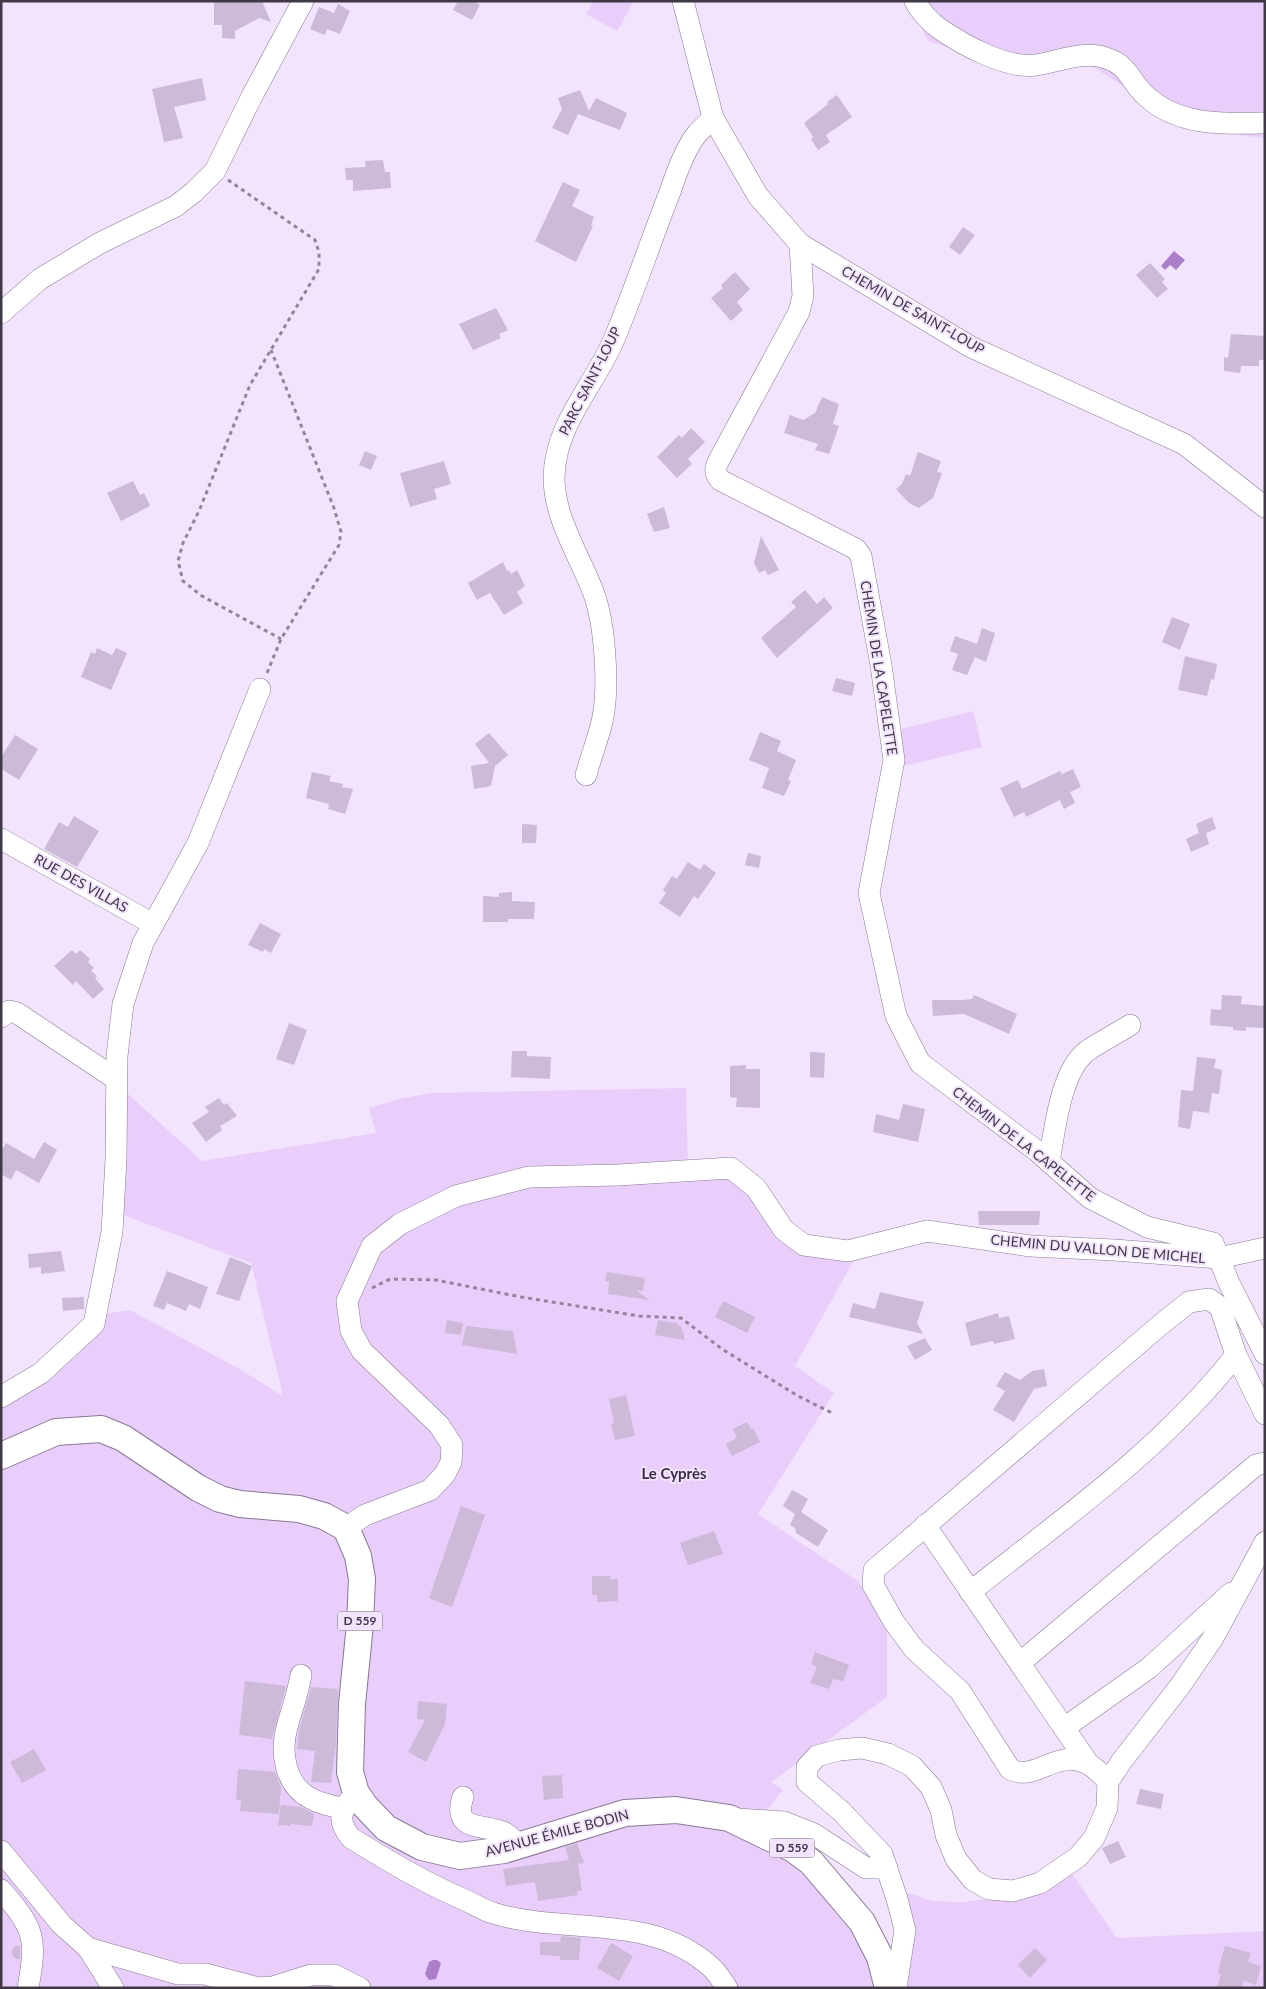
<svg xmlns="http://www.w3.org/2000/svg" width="1266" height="1989" viewBox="0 0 1266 1989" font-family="Lato,sans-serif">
<rect width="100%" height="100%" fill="#f3e4fe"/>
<g fill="#e9cefc">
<polygon points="593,1 634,1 617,31 586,14"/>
<polygon points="908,1 1265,1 1265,138 1187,129 1083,60 999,63 928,41"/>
<polygon points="973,711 982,747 900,767 894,731"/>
<polygon points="119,1086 202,1161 376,1133 369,1108 399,1099 431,1093 686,1088 688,1168 748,1175 795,1239 859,1251 795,1366 834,1393 758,1514 858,1581 887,1625 887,1697 771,1782 783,1790 758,1821 902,1972 900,1890 932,1901 963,1902 1023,1895 1070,1871 1117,1938 1265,1931 1265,1988 1,1988 1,1403 98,1315 130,1310 236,1367 283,1396 251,1263 118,1213"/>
</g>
<g fill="#ad7fcb">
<polygon points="1174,251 1185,260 1176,270 1170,265 1165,270 1161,266"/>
<polygon points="433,1960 437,1960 441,1963 436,1979 429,1980 425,1974 429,1962"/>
</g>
<g fill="#ccbad8">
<polygon points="262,1 271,22 259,18 235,31 235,39 222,38 222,25 214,25 214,2"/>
<polygon points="458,1 474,1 480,5 472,20 453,10"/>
<polygon points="338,4 350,11 340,34 327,29 325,35 310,29 319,7 334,13"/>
<polygon points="202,78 206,100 174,107 183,138 164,142 152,89"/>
<polygon points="580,90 589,111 596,98 627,113 620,130 578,114 568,135 552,128 562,109 558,98"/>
<polygon points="837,95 852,117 826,135 830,142 818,150 811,139 813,137 804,123 828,104 827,102"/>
<polygon points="383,160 385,172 390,172 391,188 353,191 353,180 346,180 345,168 366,167 365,161"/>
<polygon points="563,182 580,190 572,206 594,217 591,225 593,226 576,262 535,241"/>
<polygon points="963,227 975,235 960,255 949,247"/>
<polygon points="1150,263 1165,279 1162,282 1168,289 1157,298 1136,275"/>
<polygon points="735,272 750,289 737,302 743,310 731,321 711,298 723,288 721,285"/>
<polygon points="496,308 508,330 499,334 501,338 473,350 459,324"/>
<polygon points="1231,334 1265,336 1264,360 1259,360 1259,366 1241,366 1240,373 1224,371 1224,357 1228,358"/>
<polygon points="822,397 839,404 833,424 839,426 829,454 815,450 818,444 784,433 790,415 803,420 815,413"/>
<polygon points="691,428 705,442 688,459 692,464 677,478 657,457 679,435 682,438"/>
<polygon points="365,451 377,456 371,470 359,465"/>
<polygon points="918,452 941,461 937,472 942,473 933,498 919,508 909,503 896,489 902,484 906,474 910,476"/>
<polygon points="444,461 451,484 434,489 437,499 410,507 400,473"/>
<polygon points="133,481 140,495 144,493 150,506 121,521 107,493"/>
<polygon points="664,507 670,528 654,532 647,514"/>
<polygon points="761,536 779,570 768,575 765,570 759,573 754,563"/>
<polygon points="503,562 507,571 509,570 511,574 517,570 525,586 517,592 523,603 504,615 490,593 477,600 468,583"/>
<polygon points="805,590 817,604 824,597 833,608 777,658 761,638 796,607 791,602"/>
<polygon points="1172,617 1190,624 1180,650 1162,642"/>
<polygon points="982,628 995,633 986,662 975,657 967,675 952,670 958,654 950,651 955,636 977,644"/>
<polygon points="97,648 112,655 116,648 127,653 111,690 81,677 91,652 95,654"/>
<polygon points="1185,656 1217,664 1214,680 1211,679 1207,696 1178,690"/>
<polygon points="836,678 855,683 852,696 832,691"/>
<polygon points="760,732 781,741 777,751 796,760 788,780 791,781 784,796 762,788 769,768 749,760"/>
<polygon points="489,733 508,755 495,766 491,786 474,789 471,766 489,763 475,744"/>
<polygon points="15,735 38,749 19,780 1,769 1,757"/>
<polygon points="1073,769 1081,787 1070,792 1075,803 1064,809 1060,800 1026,817 1024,812 1014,817 1000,788 1018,780 1022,789 1060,771 1062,774"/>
<polygon points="312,772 331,776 329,781 343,784 342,787 353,789 345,814 328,809 329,804 306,798"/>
<polygon points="74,816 99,831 77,867 44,849 59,822 68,827"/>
<polygon points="1212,817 1216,829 1206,833 1209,844 1191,852 1186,839 1199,833 1196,824"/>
<polygon points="522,824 537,825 536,843 522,843"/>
<polygon points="748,853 761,856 759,868 745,865"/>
<polygon points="688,862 700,870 704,864 716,873 698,899 694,896 680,917 659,903 666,893 663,890 672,876 677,879"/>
<polygon points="512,892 512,901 535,902 534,919 508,919 508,922 483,922 483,896 499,897 499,893"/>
<polygon points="260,923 281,934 271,953 264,949 263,952 248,945"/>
<polygon points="72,950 76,954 80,950 90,959 88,962 94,968 91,971 97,976 95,978 104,989 93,999 76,981 73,985 54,966"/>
<polygon points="974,995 1017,1014 1009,1034 964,1014 933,1016 932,1000 963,1000 972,999"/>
<polygon points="1222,995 1242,996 1241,1004 1265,1006 1265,1028 1246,1027 1246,1031 1233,1030 1233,1027 1210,1025 1211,1009 1221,1010"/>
<polygon points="289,1023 307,1030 294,1065 276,1059"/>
<polygon points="512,1051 527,1051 527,1056 551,1057 550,1079 511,1077"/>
<polygon points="810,1052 825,1053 824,1078 810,1077"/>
<polygon points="1197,1057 1216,1059 1214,1068 1222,1070 1219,1094 1212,1093 1209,1113 1193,1111 1190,1129 1178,1127 1181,1090 1193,1091"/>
<polygon points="746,1065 746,1069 760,1069 760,1108 736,1107 737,1098 730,1097 730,1066"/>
<polygon points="219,1098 224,1105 227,1103 237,1116 220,1126 222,1130 206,1142 192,1123 209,1112 205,1107"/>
<polygon points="903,1104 925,1109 918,1142 873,1132 876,1114 899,1120"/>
<polygon points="44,1142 57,1150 39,1183 16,1170 11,1180 1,1174 1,1152 6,1143 34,1159"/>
<polygon points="978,1211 1040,1211 1039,1225 979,1225"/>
<polygon points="61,1251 65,1271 41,1274 41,1267 29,1268 28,1254"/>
<polygon points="230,1257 252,1266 239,1301 216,1294"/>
<polygon points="167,1271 208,1287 200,1309 189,1304 186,1311 167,1303 164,1310 153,1306"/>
<polygon points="607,1272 645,1278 643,1291 636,1290 649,1300 608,1294 609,1282 605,1281"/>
<polygon points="880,1292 924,1302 917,1323 923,1334 849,1317 853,1303 875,1309"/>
<polygon points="84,1297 84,1309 63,1311 62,1298"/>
<polygon points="723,1301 755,1317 747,1333 715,1317"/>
<polygon points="998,1313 999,1318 1009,1316 1015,1339 994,1344 993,1341 971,1346 965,1323"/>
<polygon points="447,1320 463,1323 461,1335 445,1333"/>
<polygon points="658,1320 676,1323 682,1328 685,1340 655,1335"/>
<polygon points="466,1326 513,1331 517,1354 462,1345"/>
<polygon points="925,1338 932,1350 915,1360 907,1346"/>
<polygon points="1044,1369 1047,1386 1034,1389 1014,1422 993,1410 1005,1391 996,1386 1005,1372 1020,1380 1032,1371"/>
<polygon points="626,1395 635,1436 615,1440 611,1424 614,1423 609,1399"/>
<polygon points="747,1422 751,1429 753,1428 760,1442 732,1456 726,1444 737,1438 733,1429"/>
<polygon points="792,1490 808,1499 801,1512 828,1530 818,1547 796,1533 795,1528 790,1525 795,1514 783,1506"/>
<polygon points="461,1506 485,1515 452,1607 429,1598"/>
<polygon points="714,1531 723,1554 688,1565 680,1543"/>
<polygon points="592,1576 610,1576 610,1579 618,1579 618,1601 597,1602 597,1595 592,1595"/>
<polygon points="815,1652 849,1665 843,1681 833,1679 829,1689 810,1683 817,1667 811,1664"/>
<polygon points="245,1681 286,1686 272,1739 239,1735"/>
<polygon points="311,1687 338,1689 336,1744 331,1783 311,1782 315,1751 297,1749 299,1730"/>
<polygon points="418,1701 447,1704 445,1724 426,1762 408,1752 425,1720 417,1719"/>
<polygon points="34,1749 46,1770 22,1783 10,1762"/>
<polygon points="238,1769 275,1772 281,1787 279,1814 240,1811 241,1800 236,1800"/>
<polygon points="562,1775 563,1798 544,1800 542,1776"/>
<polygon points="1140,1789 1164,1794 1161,1809 1136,1804"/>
<polygon points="281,1805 301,1807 314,1814 312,1826 291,1824 290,1826 278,1825"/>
<polygon points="1118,1841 1126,1857 1110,1864 1102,1848"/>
<polygon points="577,1843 584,1863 578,1864 582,1891 577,1891 578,1895 538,1901 535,1882 506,1886 503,1869 569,1860 565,1847"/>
<polygon points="561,1936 581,1938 579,1960 560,1960 560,1956 540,1955 540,1942 560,1942"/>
<polygon points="611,1943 633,1956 619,1981 597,1968"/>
<polygon points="15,1946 20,1946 20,1959 16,1959 12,1955 12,1950"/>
<polygon points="1225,1946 1251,1953 1248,1962 1261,1966 1256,1985 1244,1981 1242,1988 1217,1988 1221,1974 1218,1973 1220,1963"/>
<polygon points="1035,1948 1047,1960 1030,1978 1018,1965"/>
</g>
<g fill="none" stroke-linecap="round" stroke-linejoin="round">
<defs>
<g id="minor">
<polyline points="683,1 713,118 758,196 800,244 971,347 1184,444 1265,507"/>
<path d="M915,1C920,11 931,23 940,29C963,45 1007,69 1035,65C1058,62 1082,50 1106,58C1129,65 1130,82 1146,96C1178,126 1224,124 1265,123"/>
<path d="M800,244L803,296L799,312L719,460C715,468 714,472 720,480L856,549L861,556L881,665L894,760L869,893L896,1016L920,1063L1037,1151L1090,1198L1147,1227L1213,1243L1229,1283L1265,1354"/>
<polyline points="1,313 40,279 100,243 176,206 194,192 215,171 251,98 303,1"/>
<path d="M586,775C591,756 599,737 603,717C609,685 605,625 594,594C580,556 554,519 554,477C555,423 596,384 615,337C635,289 651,240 670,192C676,174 685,148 697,134C702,128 708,123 713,118"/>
<polyline points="1,839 153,924"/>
<polyline points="1,1017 9,1011 17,1013 116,1079"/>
<path d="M1049,1162C1055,1130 1060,1072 1087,1051C1100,1042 1116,1034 1130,1025"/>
<polyline points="1,1397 41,1373 94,1324 112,1232 116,1159 117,1056 123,1004 143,943 198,843 260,689"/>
<polyline points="925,1525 1088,1763"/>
<polyline points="346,1528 365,1515 430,1490 445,1474 451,1462 452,1445 439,1425 362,1351 351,1331 347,1301 372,1246 400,1224 456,1196 529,1177 618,1175 731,1168 756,1188 784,1230 804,1245 848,1251 927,1231 1030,1246 1114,1250 1219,1258 1265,1248"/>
<path d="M970,1592C1064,1518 1162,1449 1236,1355"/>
<polyline points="1021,1662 1256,1465 1265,1463"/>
<path d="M301,1675C298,1693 292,1709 287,1727C280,1752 285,1785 310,1798C320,1804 332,1806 343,1808"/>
<polyline points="1064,1728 1149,1668 1231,1593"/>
<path d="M1108,1782C1067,1730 1040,1786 1010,1769L960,1691L914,1649L894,1622L873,1585L874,1570L1159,1326L1189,1302L1209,1299L1220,1307L1236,1355L1265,1414"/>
<path d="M356,1793C342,1809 335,1819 351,1838C390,1862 423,1882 465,1900C474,1904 483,1910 493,1913C564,1935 650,1912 711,1967C717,1972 722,1981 727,1988"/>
<path d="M463,1797C452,1831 481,1824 503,1832C509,1834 513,1840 518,1845"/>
<polyline points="737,1819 784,1822 814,1834 866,1868 887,1868"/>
<polyline points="1,1851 62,1925 88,1948 178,1974 205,1974 258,1988 273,1987 311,1975 334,1975 360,1988"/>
<path d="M1,1890C35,1929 37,1938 28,1988"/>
<polyline points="88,1948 113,1988"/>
<polyline points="896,1988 905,1930 897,1899 882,1854 841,1811 807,1782 807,1767 817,1756 839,1750 862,1748 888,1754 912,1766 931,1787 941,1810 946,1835 956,1859 973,1880 989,1889 1013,1891 1040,1883 1078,1857 1094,1838 1107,1808 1108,1782 1121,1762 1180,1686 1213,1638 1265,1542"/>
</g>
<polyline id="major" points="1,1456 56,1432 101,1429 123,1438 198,1488 220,1499 240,1504 299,1509 324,1516 346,1528 358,1556 362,1579 360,1624 352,1704 350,1772 356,1793 365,1806 386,1828 422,1847 460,1856 504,1850 625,1813 676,1810 729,1818 793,1849 811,1862 862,1922 880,1957 888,1988"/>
</defs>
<use href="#minor" stroke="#897894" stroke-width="22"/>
<use href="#major" stroke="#897894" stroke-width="28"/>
<g stroke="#918698" stroke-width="3" stroke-dasharray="4 4" stroke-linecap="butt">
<polyline points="228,180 315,240 319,252 319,269 250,385 199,511 183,543 178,561 183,581 202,596 281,639"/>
<polyline points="267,673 281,639 339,545 341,532 334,508 271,350"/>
<polyline points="372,1288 390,1279 436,1280 521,1297 639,1316 681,1318 722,1349 798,1396 832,1413"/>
</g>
<use href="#minor" stroke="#fff" stroke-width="21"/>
<use href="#major" stroke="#fff" stroke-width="26"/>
</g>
<g text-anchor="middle" stroke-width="4" stroke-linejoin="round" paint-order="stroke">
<g fill="#f3e4fe" stroke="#766c7c" stroke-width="1">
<rect x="337.5" y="1611.5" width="45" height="19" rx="4"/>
<rect x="769.5" y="1838.5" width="45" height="19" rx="4"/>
</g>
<g font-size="12" font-weight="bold" fill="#403945">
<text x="360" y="1625">D 559</text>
<text x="792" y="1852">D 559</text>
</g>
<g font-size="14" fill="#403945" stroke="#f3e4fe">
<text transform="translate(913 310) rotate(30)" y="5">CHEMIN DE SAINT-LOUP</text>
<text transform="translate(590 381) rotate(-63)" y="5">PARC SAINT-LOUP</text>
<text transform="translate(879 668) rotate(81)" y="5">CHEMIN DE LA CAPELETTE</text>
<text transform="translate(81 883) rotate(29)" y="5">RUE DES VILLAS</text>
<text transform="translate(1024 1144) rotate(38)" y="5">CHEMIN DE LA CAPELETTE</text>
<text transform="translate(1098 1249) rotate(5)" y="5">CHEMIN DU VALLON DE MICHEL</text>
<text transform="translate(557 1833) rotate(-15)" y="5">AVENUE ÉMILE BODIN</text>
</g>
<g font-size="15" font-weight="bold" fill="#3c2e46" stroke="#f3e4fe">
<text x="674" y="1479">Le Cyprès</text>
</g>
</g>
<rect width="1266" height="1989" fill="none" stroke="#403945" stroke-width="5"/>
</svg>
